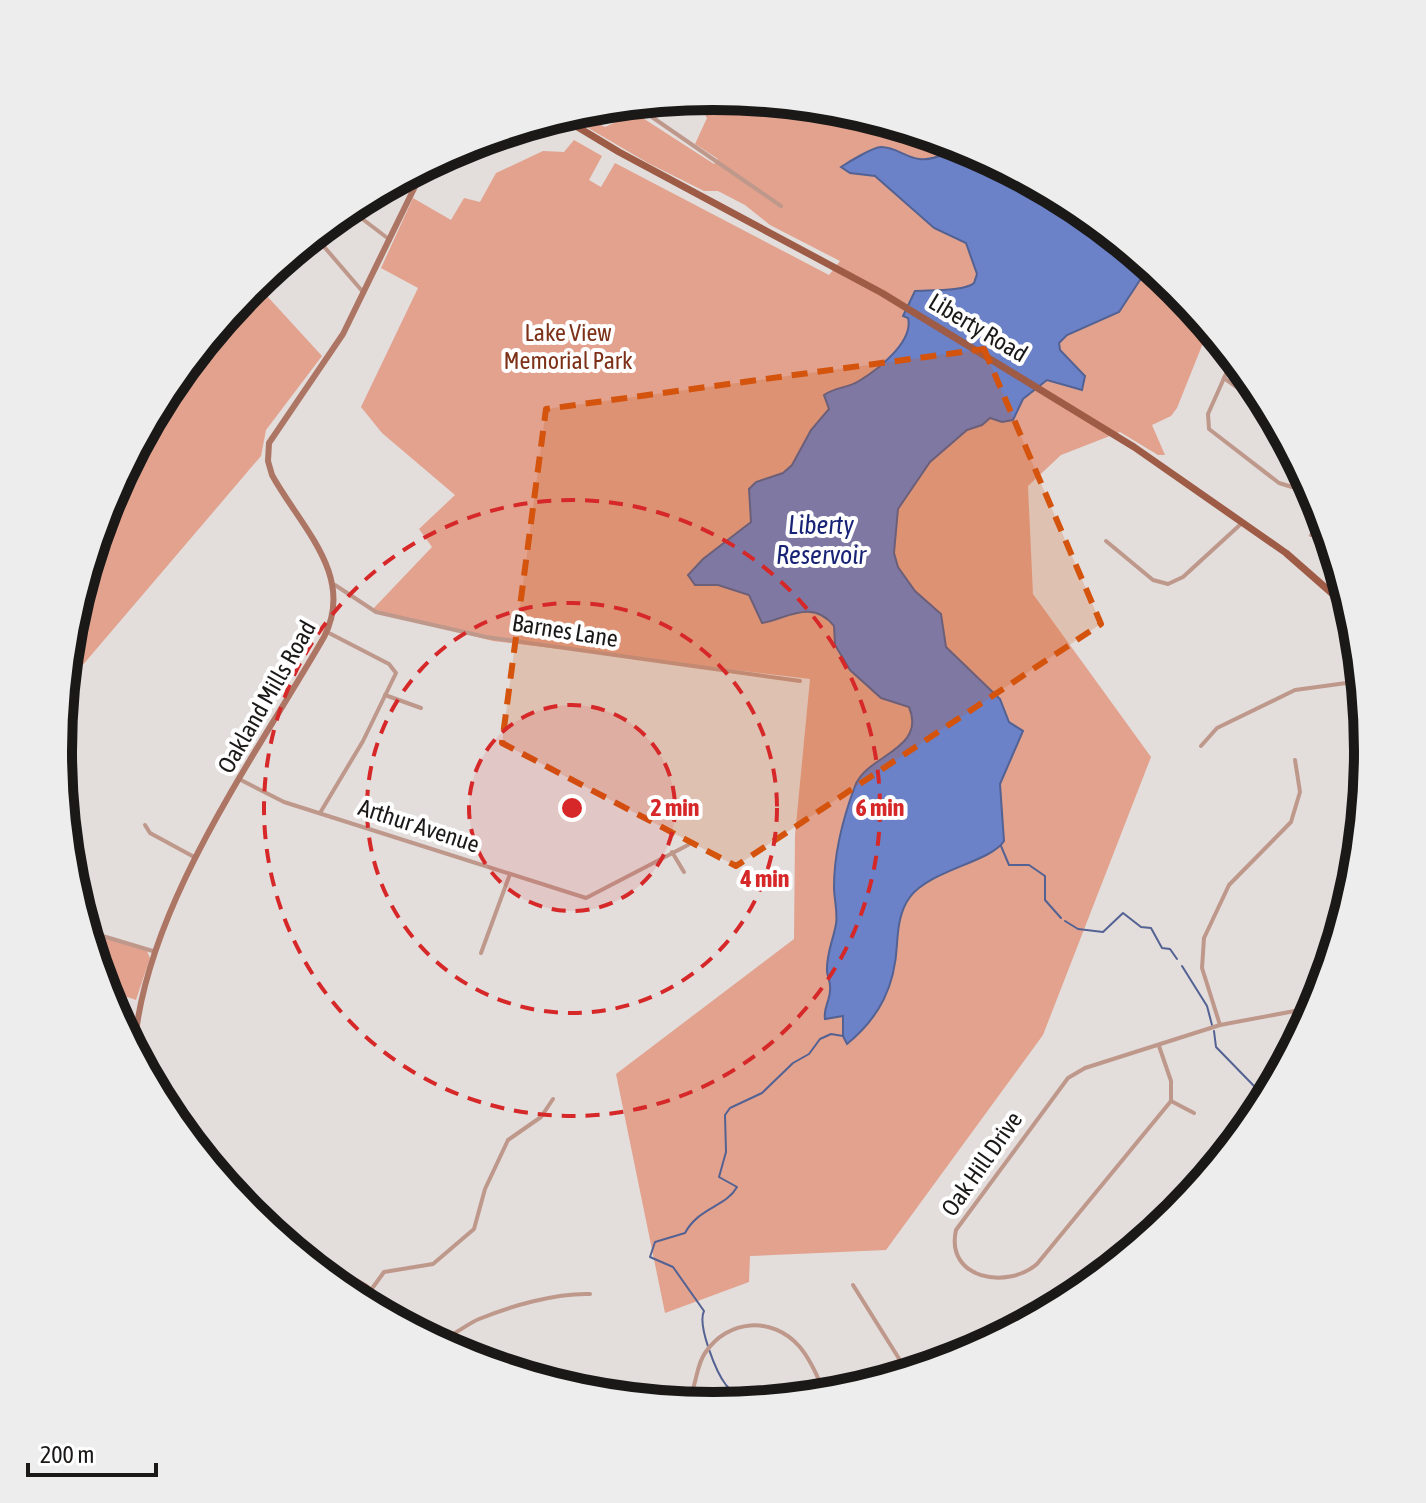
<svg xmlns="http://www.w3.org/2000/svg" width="1426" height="1503" viewBox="0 0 1426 1503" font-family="'Asap Condensed',sans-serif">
<rect width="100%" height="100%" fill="#e3dddb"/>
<g fill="#e2a28e">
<polygon points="709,97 743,112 746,105 743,99 841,109 964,147 1077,207 1176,289 1209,328 1177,408 1171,416 1152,425 1165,455 1158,455 1120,432 1061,455 1028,486 1033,594 1151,757 1043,1035 886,1250 750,1256 749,1282 665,1313 616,1074 794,939 795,835 810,679 493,641 372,610 432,547 419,529 455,495 382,433 361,407 418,288 381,268 413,198 451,220 464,198 480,202 496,173 543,151 564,152 574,140 602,156 589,180 601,187 615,163 829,275 840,261 770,225 745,205 718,191 704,191 648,163 566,115 575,112 605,127 635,113 714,164 718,159 695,144 707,118 695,98"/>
<path d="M256,284L322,356L266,430L261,456L64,687C77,557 125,440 208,339C223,321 237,298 256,284Z"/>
<polygon points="97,934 147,951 150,958 136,1000 104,989 92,950"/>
</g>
<path fill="#6b81c8" stroke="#536293" stroke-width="2" d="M949,142L1077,207L1159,274L1140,280L1119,312L1067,335L1059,343L1060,350L1085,376L1082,390L1047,380L1023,399L1013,420L1002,422L990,418L982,425L967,430L930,462L898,509L894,553L898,567L915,591L941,614L946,647L1000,699L1009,722L1023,731L1000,784L1004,841C991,862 930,870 910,897C900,910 898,928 897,944C895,986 880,1017 847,1044L843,1036V1016L825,1019C823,1008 830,1001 830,990C831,983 828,978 827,972C826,954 833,941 836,924C838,912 834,899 834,887C834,853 843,818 855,786C866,755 927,750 909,707L881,698L850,670L835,645L834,626C812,598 786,619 762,623L749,595L718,585H695L688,575L703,559L751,522L749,489L756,482L783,473L792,465L811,430L829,409L824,395C835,387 848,388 859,381C877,370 914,342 908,318L903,316L915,291C929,290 966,291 974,283L977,274L966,243L934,228L875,176L850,173L841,167C847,163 873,147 881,147C903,147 912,169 944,154Z"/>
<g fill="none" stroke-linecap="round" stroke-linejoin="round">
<g stroke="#536293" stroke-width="2">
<polyline points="1001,846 1009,865 1029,865 1045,876 1045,900 1061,918"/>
<polyline points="1065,921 1078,929 1103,932 1123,913 1141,927 1151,928 1162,948 1170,949 1177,959"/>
<polyline points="1182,966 1207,1006 1212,1025"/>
<polyline points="1214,1031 1216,1047 1255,1087 1251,1095 1265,1102"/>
<path d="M745,1403C739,1397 731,1391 726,1385C716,1372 697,1325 704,1311L673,1267L650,1257L655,1242L685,1233C699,1207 726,1207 737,1187L719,1177L726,1152L725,1115L730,1108L762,1093L793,1063L809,1054L820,1039L831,1034L843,1036"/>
</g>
<g stroke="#bf988c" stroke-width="4">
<polyline points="633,104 781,206"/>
<polyline points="348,208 390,240"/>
<polyline points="314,235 363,292"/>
<polyline points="1233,358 1208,414 1209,429 1279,483 1292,487 1307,481"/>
<polyline points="1224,378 1270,411"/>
<polyline points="1305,483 1312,490"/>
<polyline points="1311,535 1324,521"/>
<polyline points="1106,541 1153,580 1168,584 1183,577 1242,523"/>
<polyline points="335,585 376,612 486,637 800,681"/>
<polyline points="1327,587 1340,573"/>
<polyline points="385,695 421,708"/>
<polyline points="1201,746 1217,728 1295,690 1361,681"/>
<polyline points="241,780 284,802 586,898 688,845"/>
<polyline points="320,813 363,741 396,673 389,664 327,632"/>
<polyline points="145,825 150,833 196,858"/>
<polyline points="672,852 684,872"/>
<polyline points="86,931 156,952"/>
<polyline points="481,953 510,874"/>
<polyline points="1312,1013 1312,975 1333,954"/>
<polyline points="1220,1025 1202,968 1204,938 1229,885 1291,822 1300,792 1295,760"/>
<path d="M1159,1046L1171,1081V1101L1037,1264C1007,1290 945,1279 956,1230L1068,1078L1085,1068L1220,1025L1316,1007"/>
<polyline points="1171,1101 1194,1113"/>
<polyline points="853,1285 908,1373"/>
<polyline points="371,1290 384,1272 433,1264 474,1229 485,1189 508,1140 541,1117 553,1099"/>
<path d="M434,1342C452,1338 463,1326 479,1319C511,1306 555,1293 590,1294"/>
<path d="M684,1404C698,1390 694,1369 705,1353C728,1319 772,1316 799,1346C811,1360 819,1379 825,1395"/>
</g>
<g stroke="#ad7564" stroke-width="6">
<path d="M134,1051C144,908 254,759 324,637C356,576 300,526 272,475L268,461L269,443L343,334L425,166"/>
<path d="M175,1124C222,1169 262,1224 316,1261C340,1278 380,1282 385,1315"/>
</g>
<polyline stroke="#9e5c47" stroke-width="7" points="561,117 619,152 882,293 1134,447 1286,553 1351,610"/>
</g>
<path fill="#d4530d" fill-opacity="0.2" stroke="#d4530d" stroke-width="6" stroke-dasharray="16 10" stroke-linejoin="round" d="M984,349L1101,624L736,866L502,743L546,409Z"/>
<circle cx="572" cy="808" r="103" fill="#d62828" fill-opacity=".12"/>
<g fill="none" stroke="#d62828" stroke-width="4" stroke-dasharray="14 10">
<circle cx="572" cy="808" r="103"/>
<circle cx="572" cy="808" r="205"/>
<circle cx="572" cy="808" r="308"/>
</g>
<g text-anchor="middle" stroke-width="8" stroke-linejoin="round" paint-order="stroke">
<g font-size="24" fill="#1b1918" stroke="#fff">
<text transform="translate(978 328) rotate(31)" y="8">Liberty Road</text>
<text transform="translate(565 631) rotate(9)" y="8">Barnes Lane</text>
<text transform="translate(267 697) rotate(-60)" y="8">Oakland Mills Road</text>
<text transform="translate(419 826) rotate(18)" y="8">Arthur Avenue</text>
<text transform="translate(982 1164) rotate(-55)" y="8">Oak Hill Drive</text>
</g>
<g font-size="24" fill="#7d3118" stroke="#fff">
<text x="568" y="341">Lake View<tspan x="568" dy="28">Memorial Park</tspan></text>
</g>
<g font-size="26" font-style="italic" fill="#182376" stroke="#fff">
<text x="821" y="534">Liberty<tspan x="821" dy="30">Reservoir</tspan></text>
</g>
</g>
<path d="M0 0H1426V1503H0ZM72 751a641 641 0 1 1 1282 0a641 641 0 1 1-1282 0Z" fill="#ededed" fill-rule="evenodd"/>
<path fill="none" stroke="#1b1918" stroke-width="10" d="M72 751a641 641 0 1 1 1282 0a641 641 0 1 1-1282 0Z"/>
<circle cx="572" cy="808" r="12" fill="#d62828" stroke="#fff" stroke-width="4"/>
<g font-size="24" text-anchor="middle" font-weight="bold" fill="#d62828" stroke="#fff" stroke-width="8" stroke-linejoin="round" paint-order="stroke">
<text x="675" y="816">2 min</text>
<text x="880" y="816">6 min</text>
<text x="765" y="887">4 min</text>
</g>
<path d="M28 1463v12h128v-12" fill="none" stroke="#1b1918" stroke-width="4"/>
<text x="40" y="1463" font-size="24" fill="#1b1918" stroke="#ffffff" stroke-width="6" paint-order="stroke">200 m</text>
</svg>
